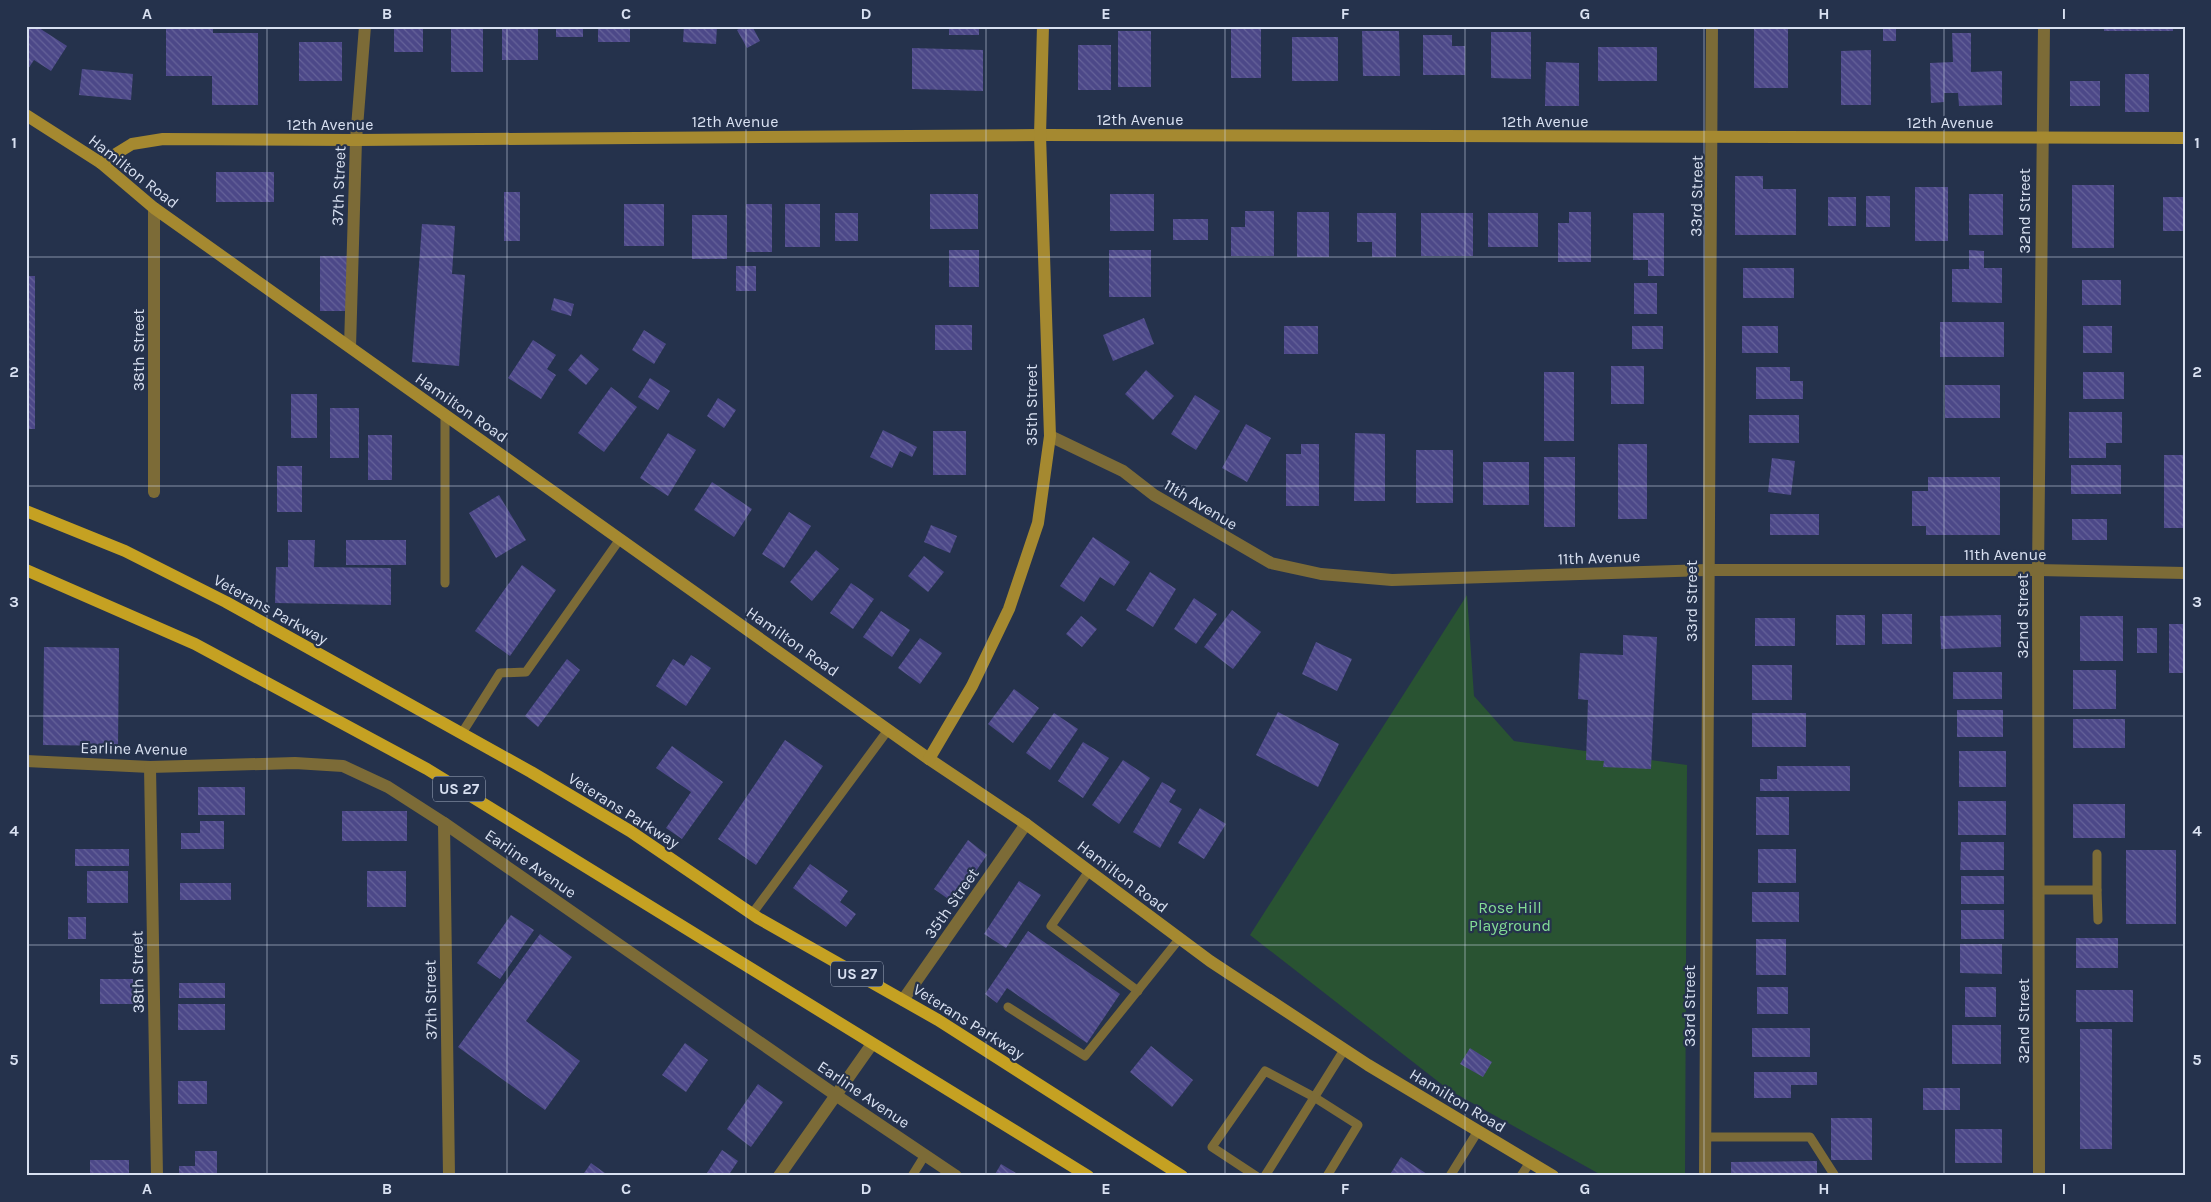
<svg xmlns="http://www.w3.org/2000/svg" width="2211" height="1202" viewBox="0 0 2211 1202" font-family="Karla,sans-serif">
<defs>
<pattern id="building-back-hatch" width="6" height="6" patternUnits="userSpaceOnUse" patternTransform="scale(1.25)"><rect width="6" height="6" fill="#4c4888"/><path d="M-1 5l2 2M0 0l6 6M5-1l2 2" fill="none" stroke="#656299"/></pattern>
</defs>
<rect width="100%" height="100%" fill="#25324c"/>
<polygon fill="#295332" points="1467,595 1474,696 1514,741 1687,765 1685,1176 1603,1176 1449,1090 1250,935"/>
<g fill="url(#building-back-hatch)">
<polygon points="26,26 36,26 67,46 51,71 34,60 26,72"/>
<polygon points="166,26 213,26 213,33 258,33 258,105 212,105 212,76 166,76"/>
<rect x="394" y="26" width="29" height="26"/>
<rect x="502" y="26" width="36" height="34"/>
<rect x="556" y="26" width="27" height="11"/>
<rect x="598" y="26" width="32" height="16"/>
<polygon points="684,26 717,26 716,44 683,42"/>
<polygon points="744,26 752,26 760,41 747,48 737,30"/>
<rect x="949" y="26" width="30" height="9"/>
<rect x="1754" y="26" width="34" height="62"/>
<rect x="2104" y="26" width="69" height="5"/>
<rect x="451" y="28" width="32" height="44"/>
<rect x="1231" y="28" width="30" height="50"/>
<rect x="1883" y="28" width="13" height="13"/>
<rect x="1118" y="31" width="33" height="56"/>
<polygon points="1362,31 1399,31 1400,76 1363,76"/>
<polygon points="1491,32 1531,32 1531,79 1491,78"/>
<polygon points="1952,33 1971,33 1971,72 2002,71 2002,105 1959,106 1958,93 1944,93 1944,102 1931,103 1930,63 1953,62"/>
<polygon points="1423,35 1452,35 1452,46 1465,46 1465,75 1423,75"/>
<rect x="1292" y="37" width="46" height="44"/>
<rect x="299" y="42" width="43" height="39"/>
<rect x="1078" y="45" width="33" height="45"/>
<rect x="1598" y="47" width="59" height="34"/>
<polygon points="912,48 983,50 983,91 912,89"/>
<polygon points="1871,50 1871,105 1841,105 1841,51"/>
<polygon points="1546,62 1579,63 1579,106 1545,106"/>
<polygon points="82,69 133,74 131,100 79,95"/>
<rect x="2125" y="74" width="24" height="38"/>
<rect x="2070" y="81" width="30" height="25"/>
<rect x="216" y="172" width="58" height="30"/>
<polygon points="1735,176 1763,176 1763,189 1796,189 1796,235 1735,235"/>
<rect x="2072" y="185" width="42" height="63"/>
<rect x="1915" y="187" width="33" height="54"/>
<rect x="504" y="192" width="16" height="49"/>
<rect x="930" y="194" width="48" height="35"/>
<rect x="1110" y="194" width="44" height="37"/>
<rect x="1969" y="194" width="34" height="41"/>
<rect x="1866" y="196" width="24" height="31"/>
<rect x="1828" y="197" width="28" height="29"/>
<rect x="2163" y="197" width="22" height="34"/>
<rect x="624" y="204" width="40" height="42"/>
<rect x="746" y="204" width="26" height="48"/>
<rect x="785" y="204" width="35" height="43"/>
<polygon points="1245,211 1274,211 1274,256 1231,256 1231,227 1245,227"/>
<rect x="1297" y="212" width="32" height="45"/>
<polygon points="1569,212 1591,212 1591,262 1558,262 1558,223 1569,223"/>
<rect x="835" y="213" width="23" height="28"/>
<polygon points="1357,213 1396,213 1396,257 1372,257 1372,242 1357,242"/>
<rect x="1421" y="213" width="52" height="43"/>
<rect x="1488" y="213" width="50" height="34"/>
<polygon points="1633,213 1664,213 1664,276 1648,276 1648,260 1633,260"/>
<rect x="692" y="215" width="35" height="44"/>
<rect x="1173" y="219" width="35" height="21"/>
<polygon points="422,224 455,226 452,274 465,275 459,366 412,362"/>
<rect x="949" y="250" width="30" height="37"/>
<rect x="1109" y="250" width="42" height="47"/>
<polygon points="1969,250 1984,251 1984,268 2002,268 2002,303 1952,302 1952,269 1969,269"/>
<rect x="320" y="256" width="31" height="55"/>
<rect x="736" y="266" width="20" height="25"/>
<rect x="1743" y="268" width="51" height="30"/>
<rect x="26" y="276" width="9" height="153"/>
<rect x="2082" y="280" width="39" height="25"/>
<rect x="1634" y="283" width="23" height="31"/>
<polygon points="554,298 574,304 571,316 551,310"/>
<polygon points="1144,318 1154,344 1113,361 1103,335"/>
<rect x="1940" y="322" width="64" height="35"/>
<rect x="935" y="325" width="37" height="25"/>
<rect x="1284" y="326" width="34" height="28"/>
<rect x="1632" y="326" width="31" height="23"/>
<rect x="1742" y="326" width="36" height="27"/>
<rect x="2083" y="326" width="29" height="27"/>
<polygon points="644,330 666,344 654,364 632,350"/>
<polygon points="533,340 556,355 547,369 556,375 541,399 508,378"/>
<polygon points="581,354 599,369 586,385 568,370"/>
<rect x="1611" y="366" width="33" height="38"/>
<polygon points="1756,367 1790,367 1790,381 1803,381 1803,399 1756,399"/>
<polygon points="1146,370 1174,396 1153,420 1125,394"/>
<rect x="1544" y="372" width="30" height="69"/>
<rect x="2083" y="372" width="41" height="27"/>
<polygon points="650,378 670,391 658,410 638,397"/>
<rect x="1945" y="385" width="55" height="33"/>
<polygon points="611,387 637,407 604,452 578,433"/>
<rect x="291" y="394" width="26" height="44"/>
<polygon points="1195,395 1220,411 1196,450 1171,434"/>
<polygon points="718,398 736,410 724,428 707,416"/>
<rect x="330" y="408" width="29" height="50"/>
<polygon points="2069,412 2122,412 2122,443 2106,443 2106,458 2069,458"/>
<rect x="1749" y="415" width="50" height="28"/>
<polygon points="1246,424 1271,438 1247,482 1222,468"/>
<polygon points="883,430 917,447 912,457 900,451 892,468 870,457"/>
<rect x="933" y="431" width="33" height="44"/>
<polygon points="668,433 696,450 668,496 640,478"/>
<polygon points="1355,433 1385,434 1385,501 1354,501"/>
<rect x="368" y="435" width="24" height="45"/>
<polygon points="1301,444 1319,444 1319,506 1286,506 1286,454 1301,454"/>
<rect x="1618" y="444" width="29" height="75"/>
<rect x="1416" y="450" width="37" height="53"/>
<rect x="2164" y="455" width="21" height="73"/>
<rect x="1544" y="457" width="31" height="70"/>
<polygon points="1772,458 1795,461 1791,495 1768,492"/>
<rect x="1483" y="462" width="46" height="43"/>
<rect x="2071" y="465" width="50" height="29"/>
<rect x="277" y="466" width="25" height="46"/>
<polygon points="1928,477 2000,477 2000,535 1926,535 1926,526 1912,526 1912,491 1928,491"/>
<polygon points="712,482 752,509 734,537 694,510"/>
<polygon points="499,495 526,540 496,558 469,513"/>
<polygon points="789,512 811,526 784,568 762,554"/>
<rect x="1770" y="514" width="49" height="21"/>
<rect x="2072" y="519" width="35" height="21"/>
<polygon points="931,525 957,536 950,553 924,542"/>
<polygon points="1093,537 1130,562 1114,586 1100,577 1084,602 1060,586"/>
<polygon points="288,540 315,540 314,567 391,568 391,605 275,603 276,567 288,567"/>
<rect x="346" y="540" width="60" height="25"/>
<polygon points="816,550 839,569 812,601 790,582"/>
<polygon points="924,556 944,572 928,592 908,576"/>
<polygon points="522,565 556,590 510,656 475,631"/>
<polygon points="1150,572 1176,589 1153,627 1126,610"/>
<polygon points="851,583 874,599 853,629 830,613"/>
<polygon points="1194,598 1217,614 1196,644 1174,629"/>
<polygon points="1232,610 1261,632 1233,669 1204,647"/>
<polygon points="881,611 910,630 892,657 863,637"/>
<rect x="1882" y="614" width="30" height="30"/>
<rect x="1836" y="615" width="29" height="30"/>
<polygon points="2001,615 2001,647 1941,649 1940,616"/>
<polygon points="1081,616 1097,629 1082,647 1066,634"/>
<rect x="2080" y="616" width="43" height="45"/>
<rect x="1755" y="618" width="40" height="28"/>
<rect x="2169" y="624" width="16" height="49"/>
<rect x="2137" y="628" width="20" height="25"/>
<polygon points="1623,635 1657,637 1651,769 1603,767 1604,761 1586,760 1588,700 1578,699 1580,653 1623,655"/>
<polygon points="920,638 942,653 920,684 898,668"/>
<polygon points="1316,642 1352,659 1337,691 1302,674"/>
<polygon points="44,647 119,648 118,746 43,745"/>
<polygon points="691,655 711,668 686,706 656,686 673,659 684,666"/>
<polygon points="567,659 580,670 538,727 525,716"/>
<rect x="1752" y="665" width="40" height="35"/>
<rect x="2073" y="670" width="43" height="39"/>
<rect x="1953" y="672" width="49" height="27"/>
<polygon points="1014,689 1039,708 1013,743 988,724"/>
<rect x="1957" y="710" width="46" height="27"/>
<polygon points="1278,712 1339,744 1318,787 1256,755"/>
<polygon points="1054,713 1078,729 1050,770 1026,753"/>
<rect x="1752" y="713" width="54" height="34"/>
<rect x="2073" y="719" width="52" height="29"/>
<polygon points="785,740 823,766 756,865 718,839"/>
<polygon points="1083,742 1109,758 1083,798 1058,781"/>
<polygon points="672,746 723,782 682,839 666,828 691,792 656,768"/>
<rect x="1959" y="751" width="47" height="36"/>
<polygon points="1123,760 1150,778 1119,824 1092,805"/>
<polygon points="1777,766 1850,766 1850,791 1760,791 1760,779 1777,779"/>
<polygon points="1162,782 1176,790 1169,802 1182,809 1160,848 1133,832"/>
<rect x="198" y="787" width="47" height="28"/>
<rect x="1756" y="797" width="33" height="38"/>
<rect x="1958" y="801" width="48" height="34"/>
<rect x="2073" y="804" width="52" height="34"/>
<polygon points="1200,808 1226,824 1204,859 1178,843"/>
<rect x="342" y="811" width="65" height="30"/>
<polygon points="200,821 224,821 224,849 181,849 181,833 200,833"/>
<polygon points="968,840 987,855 954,903 934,889"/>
<polygon points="1961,842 2004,842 2004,870 1960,870"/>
<rect x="75" y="849" width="54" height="17"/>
<rect x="1758" y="849" width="38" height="34"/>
<rect x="2126" y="850" width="50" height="74"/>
<polygon points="810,864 848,891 840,902 856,914 846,927 793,888"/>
<rect x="87" y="871" width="41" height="32"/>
<rect x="367" y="871" width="39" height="36"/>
<rect x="1961" y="876" width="43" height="28"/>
<polygon points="1019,881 1041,895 1006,948 984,934"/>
<rect x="180" y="883" width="51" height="17"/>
<rect x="1752" y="892" width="47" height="30"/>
<rect x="1961" y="910" width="43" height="29"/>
<polygon points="511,915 534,930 500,979 477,963"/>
<rect x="68" y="917" width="18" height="22"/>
<polygon points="1028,931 1120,994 1087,1043 1007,988 997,1003 985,994"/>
<polygon points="540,934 572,957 526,1021 580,1061 545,1110 458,1047"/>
<rect x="2076" y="938" width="42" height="30"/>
<rect x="1756" y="939" width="30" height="36"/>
<polygon points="1960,944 2002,944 2002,974 1960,973"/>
<rect x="100" y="979" width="33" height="25"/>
<rect x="179" y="983" width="46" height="15"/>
<rect x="1757" y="987" width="31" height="27"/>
<rect x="1965" y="987" width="31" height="30"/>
<rect x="2076" y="990" width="57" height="32"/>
<rect x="178" y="1004" width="47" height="26"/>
<rect x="1952" y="1025" width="49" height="39"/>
<rect x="1752" y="1028" width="58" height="29"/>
<rect x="2080" y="1029" width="32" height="120"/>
<polygon points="685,1043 708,1060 686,1092 662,1075"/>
<polygon points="1151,1046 1193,1080 1172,1107 1130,1072"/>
<polygon points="1470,1048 1492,1062 1483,1077 1460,1064"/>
<polygon points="1754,1072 1817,1072 1817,1085 1791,1085 1791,1098 1754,1098"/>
<rect x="178" y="1081" width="29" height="23"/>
<polygon points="758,1084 783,1102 751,1147 727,1129"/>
<rect x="1923" y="1088" width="37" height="22"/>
<rect x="1831" y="1118" width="41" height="42"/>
<rect x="1955" y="1129" width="47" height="34"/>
<polygon points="722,1150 738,1161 728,1176 705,1176"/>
<polygon points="195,1151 217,1151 217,1176 179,1176 179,1166 195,1166"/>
<polygon points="1401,1157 1430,1176 1389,1176"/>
<rect x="90" y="1160" width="39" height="16"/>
<polygon points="1817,1161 1817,1176 1731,1176 1731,1162"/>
<polygon points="591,1163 609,1176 582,1176"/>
<polygon points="1001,1164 1021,1176 994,1176"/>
</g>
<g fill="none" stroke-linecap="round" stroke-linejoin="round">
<g stroke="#7c6b37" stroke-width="9">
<polyline points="445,414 445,583"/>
<polyline points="462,733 500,673 526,672 620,539"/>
<polyline points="1089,871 1051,926 1138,991"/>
<polyline points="2039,890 2097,890 2097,854"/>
<polyline points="2097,890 2098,920"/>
<polyline points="752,914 888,730"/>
<polyline points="1008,1007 1085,1056 1180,938"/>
<polyline points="1705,1137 1810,1137 1835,1176"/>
<polyline points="912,1176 925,1155"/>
<polyline points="1256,1176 1212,1147 1265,1071 1314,1097 1358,1125 1327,1176"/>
<polyline points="1265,1176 1344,1050"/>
<polyline points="1450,1176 1478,1131"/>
<polyline points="1521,1176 1530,1162"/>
</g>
<g stroke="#7c6b37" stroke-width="12">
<polyline points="154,208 154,492"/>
<polyline points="350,347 356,140 365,26"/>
<polyline points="1050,436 1123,471 1154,495 1271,563 1321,574 1392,580 1707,570 2038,570 2185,573"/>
<polyline points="26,761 150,767 295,763 343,766 388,787 444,823 837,1096 956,1176"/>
<polyline points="150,767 157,1176"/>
<polyline points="444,823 449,1176"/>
<polyline points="903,1000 1026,824"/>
<polyline points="779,1176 872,1044"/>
<polyline points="1705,1176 1712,26"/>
<polyline points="2039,1176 2038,570 2044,26"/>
</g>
<g stroke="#a58930" stroke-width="12">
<polyline points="26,115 101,163 154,208 929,759 1026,824 1210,961 1368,1065 1553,1176"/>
<polyline points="101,163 132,144 163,139 356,140 1040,135 2185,138"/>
<polyline points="929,759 972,686 1009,609 1038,523 1050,436 1040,135 1043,26"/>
</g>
<g stroke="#c5a122" stroke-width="12">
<polyline points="26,511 125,551 226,602 531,772 630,831 758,918 938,1020 1182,1176"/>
<polyline points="26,570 195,644 427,769 1088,1176"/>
</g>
</g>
<path fill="none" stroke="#d8e0f1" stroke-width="1" stroke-opacity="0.55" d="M267,26V1176M507,26V1176M746,26V1176M986,26V1176M1225,26V1176M1465,26V1176M1704,26V1176M1944,26V1176M26,257H2185M26,486H2185M26,716H2185M26,945H2185"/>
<g text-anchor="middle" stroke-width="4.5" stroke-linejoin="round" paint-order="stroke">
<g fill="#25324c" stroke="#a2acc0" stroke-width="1">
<rect x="433" y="776.5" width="52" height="25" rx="4"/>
<rect x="831" y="961.5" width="52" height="25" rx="4"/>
</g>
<g font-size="15" font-weight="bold" fill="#d8e0f1">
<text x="459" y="794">US 27</text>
<text x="857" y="979">US 27</text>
</g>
<g font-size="16" fill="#d8e0f1" stroke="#25324c">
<text x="1140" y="125">12th Avenue</text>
<text x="735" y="127">12th Avenue</text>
<text x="1545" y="127">12th Avenue</text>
<text x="1950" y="128">12th Avenue</text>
<text x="330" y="130">12th Avenue</text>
<text transform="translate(134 171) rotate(38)" y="6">Hamilton Road</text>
<text transform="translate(338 186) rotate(-88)" y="6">37th Street</text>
<text transform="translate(1696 196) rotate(-89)" y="6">33rd Street</text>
<text transform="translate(2024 211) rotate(-90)" y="6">32nd Street</text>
<text transform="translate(138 350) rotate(-90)" y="6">38th Street</text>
<text transform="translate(1031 405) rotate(-90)" y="6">35th Street</text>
<text transform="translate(462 407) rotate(35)" y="6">Hamilton Road</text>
<text transform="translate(1201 504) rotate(31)" y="6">11th Avenue</text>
<text x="2005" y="560">11th Avenue</text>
<text transform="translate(1599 557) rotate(-2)" y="6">11th Avenue</text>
<text transform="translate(1691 601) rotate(-90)" y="6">33rd Street</text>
<text transform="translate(271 609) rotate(29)" y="6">Veterans Parkway</text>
<text transform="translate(2022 616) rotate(-90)" y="6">32nd Street</text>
<text transform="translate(793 641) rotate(35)" y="6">Hamilton Road</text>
<text transform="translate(134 748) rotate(1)" y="6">Earline Avenue</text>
<text transform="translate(624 810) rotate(32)" y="6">Veterans Parkway</text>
<text transform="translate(531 863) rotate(35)" y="6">Earline Avenue</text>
<text transform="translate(1123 876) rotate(37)" y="6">Hamilton Road</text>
<text transform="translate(951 903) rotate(-55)" y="6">35th Street</text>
<text transform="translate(137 972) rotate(-91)" y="6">38th Street</text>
<text transform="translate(430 1000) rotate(-91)" y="6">37th Street</text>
<text transform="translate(1689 1006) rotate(-90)" y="6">33rd Street</text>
<text transform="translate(969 1021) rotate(32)" y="6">Veterans Parkway</text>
<text transform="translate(2023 1021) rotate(-90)" y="6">32nd Street</text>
<text transform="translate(864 1094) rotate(34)" y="6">Earline Avenue</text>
<text transform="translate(1458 1100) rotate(31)" y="6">Hamilton Road</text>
</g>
<g font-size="16" fill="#84de96" stroke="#25324c">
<text x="1510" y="913">Rose Hill<tspan x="1510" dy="18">Playground</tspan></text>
</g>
</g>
<rect width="2211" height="1202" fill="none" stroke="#25324c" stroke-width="55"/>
<rect x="28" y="28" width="2156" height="1146" fill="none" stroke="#d8e0f1" stroke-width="2"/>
<g font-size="16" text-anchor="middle" font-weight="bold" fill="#d8e0f1">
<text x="147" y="19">A</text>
<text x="387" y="19">B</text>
<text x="626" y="19">C</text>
<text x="866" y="19">D</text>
<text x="1106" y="19">E</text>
<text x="1345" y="19">F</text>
<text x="1585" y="19">G</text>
<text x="1824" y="19">H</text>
<text x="2064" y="19">I</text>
<text x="14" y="148">1</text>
<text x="2197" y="148">1</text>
<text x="14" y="377">2</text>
<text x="2197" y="377">2</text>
<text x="14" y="607">3</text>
<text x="2197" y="607">3</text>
<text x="14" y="836">4</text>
<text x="2197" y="836">4</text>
<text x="14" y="1065">5</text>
<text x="2197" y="1065">5</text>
<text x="147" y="1194">A</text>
<text x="387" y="1194">B</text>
<text x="626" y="1194">C</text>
<text x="866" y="1194">D</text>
<text x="1106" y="1194">E</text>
<text x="1345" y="1194">F</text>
<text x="1585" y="1194">G</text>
<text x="1824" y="1194">H</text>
<text x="2064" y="1194">I</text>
</g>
</svg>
